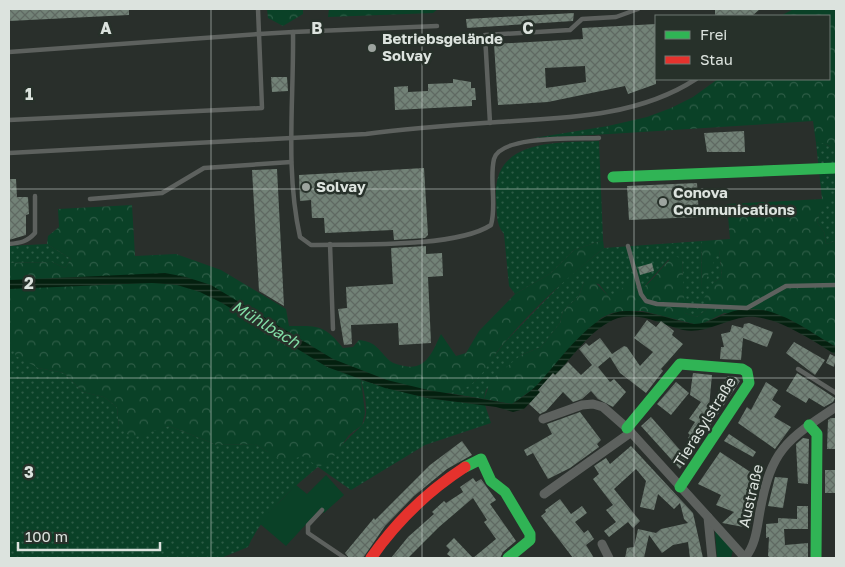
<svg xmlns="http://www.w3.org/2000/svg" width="845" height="567" viewBox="0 0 845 567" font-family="'Golos Text',sans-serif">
<defs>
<pattern id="grass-dots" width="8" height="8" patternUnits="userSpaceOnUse" patternTransform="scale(1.25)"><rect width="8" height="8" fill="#0a4127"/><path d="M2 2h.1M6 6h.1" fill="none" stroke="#2d5c46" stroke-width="1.8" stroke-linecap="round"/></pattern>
<pattern id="forest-crowns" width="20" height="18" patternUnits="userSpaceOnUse" patternTransform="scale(1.25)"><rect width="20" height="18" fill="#0a4127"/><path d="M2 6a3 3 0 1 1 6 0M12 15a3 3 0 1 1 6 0" fill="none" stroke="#2d5c46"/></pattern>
<pattern id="water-rules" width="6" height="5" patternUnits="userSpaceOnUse" patternTransform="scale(1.25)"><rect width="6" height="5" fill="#04200f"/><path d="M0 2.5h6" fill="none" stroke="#284032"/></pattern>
<pattern id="building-cross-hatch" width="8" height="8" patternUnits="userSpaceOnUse" patternTransform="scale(1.25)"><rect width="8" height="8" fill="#728277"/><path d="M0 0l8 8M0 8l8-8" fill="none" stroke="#5f6962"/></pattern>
</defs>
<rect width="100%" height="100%" fill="#292f2b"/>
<g fill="url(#grass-dots)">
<polygon points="608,126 610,134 534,138"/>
<path d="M599,141L603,240L574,250L551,273L515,294L509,286L504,234C495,224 497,209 496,197C493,138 558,143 599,141Z"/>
<polygon points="822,142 834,149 836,153 836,241 826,244 824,232 817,222 826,189 821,189 816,143"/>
<polygon points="702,241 701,289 719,249 722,277 714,282 707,309 697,317 685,313 684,308 682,259 668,260 643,288 636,291 633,279 611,300 599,284 584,282 579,296 563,311 560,323 541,347 521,355 486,390 484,399 448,393 463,389 475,381 505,342 566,279 604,248"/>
<polygon points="47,244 71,259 65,268 52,262 9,263 9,246"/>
<path d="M9,339L38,368L64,373L83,392L104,397L117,407L119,427L153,430L169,426L217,445L255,444L268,452L332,459C340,444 350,438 361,426C371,416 364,392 361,380L427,398L485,405L491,423L425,445L351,490L318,467C290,490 263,514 248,547L221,558H9Z"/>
</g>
<g fill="url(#forest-crowns)">
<polygon points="267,9 303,9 303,14 283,26 268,18"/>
<polygon points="329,9 438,9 433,13 328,17"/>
<path d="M794,9H836V153C832,146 824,142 816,143L813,121L610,134L608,126L647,117L671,108L693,97L718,79H829V16H780Z"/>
<path d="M821,189H826L834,199L821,209L817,222L824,232L826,244L836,241V347L788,319L724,313L702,324H694L643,311H624L612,313L601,318L536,387L512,404L484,399L491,380L521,355L541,347L560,323L563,311L579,296L584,282L591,278L611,299L633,278L636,291C653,285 660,265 675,256L682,259L685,313L697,317L707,309L704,298L714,282L722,277L719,250L701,291L702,241L730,239L727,204L822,199Z"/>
<path d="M132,205L135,256L176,254L221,270L286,309L289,326C317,326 324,324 343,348L353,347L359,340C377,342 378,350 390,361C394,364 400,365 404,366C427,371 433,350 441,334L456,356L466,353L479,331L515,294L551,273L574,250L603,240L604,248C569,276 534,307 505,342C494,354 487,370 475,381C468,388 457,393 448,393C420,394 389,381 363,371L361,380L365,413L362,425L349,435L332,459L319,467L302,456L284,462L255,444L217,445L169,426L132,438L119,427L117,407L104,397L83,392L64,373L38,368L16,356L9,339V255L10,263L52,262L65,268L71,259L47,244L48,236L59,227L58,209Z"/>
</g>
<g fill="#0a4127">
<polygon points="326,475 344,495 324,513 320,509 286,546 259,523 296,485 307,494"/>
<polygon points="715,530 733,550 731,558 717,558"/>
</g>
<path fill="url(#water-rules)" d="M165,273L186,277L211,285L333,359L387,380L428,390L512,404C521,398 529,393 537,385C559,362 592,311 626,311C650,310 671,320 694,324C709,324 723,313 738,310C773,302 808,331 836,347V355C813,341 774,314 746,317C724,320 706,334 683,330C661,325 637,309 613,320C588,332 574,356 555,375L553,373L538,390L540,392L524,409L513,412L496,407L427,398L385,388L327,367L222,303L200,292L177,285L152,283L9,289V280Z"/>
<g fill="url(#building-cross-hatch)" fill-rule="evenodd">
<polygon points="9,9 129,9 129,15 9,21"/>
<polygon points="715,9 760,9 752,16 715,16"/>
<polygon points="574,13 573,21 467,28 466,19"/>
<path d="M656,24V84L628,94L625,86L548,102L498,105L494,44L583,39L582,28ZM585,66L586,82L546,88L545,68Z"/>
<polygon points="271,77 287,77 288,91 272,92"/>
<polygon points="453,79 471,82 471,88 475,88 476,100 472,100 472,106 395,110 394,87 408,86 408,92 428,91 428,84 453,83"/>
<polygon points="744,131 745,152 707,152 704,133"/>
<polygon points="424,168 428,235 425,238 394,240 393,230 325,233 324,218 312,218 311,200 300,201 299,175"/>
<polygon points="277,169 284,306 259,291 252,170"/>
<polygon points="9,179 16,179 17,197 28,197 29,214 26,215 26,235 9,240"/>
<polygon points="697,183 699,217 629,220 627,186"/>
<polygon points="426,246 426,254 442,253 443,276 428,277 431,343 399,345 398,323 351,325 352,344 344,345 338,309 347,308 346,287 393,284 391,248"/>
<polygon points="652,263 654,271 640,275 638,267"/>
<polygon points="647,320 656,327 661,321 674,331 672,335 683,344 661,369 663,371 646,393 620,373 610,357 598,367 610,382 614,379 626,392 613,407 598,399 591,391 582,399 573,402 563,392 546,411 540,414 529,404 540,392 538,390 553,373 555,375 568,362 581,375 592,365 579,349 586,343 589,346 600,338 612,354 624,346 627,347 640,366 653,352 634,338"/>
<polygon points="749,323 773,332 767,347 743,338 741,360 720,359 721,347 724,347 721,334 730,332 732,325 743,328 744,324"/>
<polygon points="794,342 825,360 815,375 786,353"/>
<polygon points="830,354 836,357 834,367 826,363"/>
<polygon points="693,373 712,375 709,407 728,376 736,377 740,381 698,444 688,438 690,435 688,433 695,422 689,419 701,402 690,395"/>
<polygon points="797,373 835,398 833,402 824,407 809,398 806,403 786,391"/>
<polygon points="676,382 689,393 671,415 657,404"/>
<polygon points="766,382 778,390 772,400 781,406 774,417 791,427 775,449 738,423 747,407 751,410"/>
<polygon points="580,412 601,440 597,444 599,447 570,468 548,479 533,453 527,456 524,450 552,434 547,424"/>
<polygon points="651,417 687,458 680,469 641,426"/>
<polygon points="831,418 836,418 836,449 827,449 828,420"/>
<polygon points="729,434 756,452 753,457 724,441"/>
<polygon points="803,438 809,439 808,484 798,483 796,444"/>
<polygon points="462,441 472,455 447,469 414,496 385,526 363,558 349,558 345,553 374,518 375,520 430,465"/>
<polygon points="631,446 693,513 703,558 690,558 688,542 673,545 662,553 649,535 644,558 625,558 627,548 634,547 638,529 656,533 661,529 688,523 684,519 680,503 674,509 658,494 654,510 640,507 646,481 636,469 614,489 640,521 633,528 628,522 609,537 604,531 616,522 606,510 613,505 593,479 599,474 594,466 606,458 610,464"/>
<polygon points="720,452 755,475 746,490 758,492 749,528 722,523 734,512 716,505 721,495 698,484"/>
<rect x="825" y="470" width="11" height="23"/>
<polygon points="775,477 788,478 783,508 768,506"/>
<polygon points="473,478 476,482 481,479 496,500 490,504 516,541 503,552 500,558 452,558 447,554 450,550 446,546 454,538 473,558 496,539 484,522 487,520 473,498 439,527 408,558 391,558 408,537 434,514 432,512 444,501 446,503 463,492 460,487"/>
<polygon points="560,499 571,514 582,506 587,513 575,522 584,533 588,530 594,539 586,545 594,558 573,558 541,516 546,512 545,510"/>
<polygon points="797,506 808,506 808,529 784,529 785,545 808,543 808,558 771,558 768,556 769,537 766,538 766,524 778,523 778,518 797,519"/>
</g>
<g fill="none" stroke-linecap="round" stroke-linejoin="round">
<g stroke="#5d615e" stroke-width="4.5">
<path d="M258,9L259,34L293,32C294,100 285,169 300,237L311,245C356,244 456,248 491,225C497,204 489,180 494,159C500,135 578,139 599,138"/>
<polyline points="293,32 437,26"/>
<polyline points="9,52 259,34 262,108 9,120"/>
<polyline points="490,123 485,35 570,30 582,19 616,17 638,9"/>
<path d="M9,153L366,134C410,128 454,125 498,122C565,118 638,117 696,79"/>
<polyline points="90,199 162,193 204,168 291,162"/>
<path d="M9,244C20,243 27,242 35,233V196"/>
<polyline points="330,244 333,329"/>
<polyline points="628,246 641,294 646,301 657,304 747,308 786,286 836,285"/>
<polyline points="798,369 836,393"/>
<polyline points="322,510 308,525 308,533 345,558"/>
</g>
<g stroke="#5d615e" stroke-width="9">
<polyline points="543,419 582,405 593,404 603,407 627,428 708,517 712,558"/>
<polyline points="544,494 630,433"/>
<polyline points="708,517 745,558"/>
<polyline points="602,544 609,558"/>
<path d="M745,558C756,544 757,528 760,511C771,450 786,440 836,407"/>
</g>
<g stroke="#30b455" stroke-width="11">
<polyline points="613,177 836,168"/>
<polyline points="809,425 817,434 816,558"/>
<polyline points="627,428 680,364 742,369 747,372 749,383 680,487"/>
<polyline points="465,467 481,459 491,481 505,492 530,534 530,540 508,558"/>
</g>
<path stroke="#e5322d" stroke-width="11" d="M371,558C396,522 428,491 465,467"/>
</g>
<path fill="none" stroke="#dce3de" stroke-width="1" stroke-opacity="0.55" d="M211,9V558M422,9V558M634,9V558M9,189H836M9,378H836"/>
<g fill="#9da49f" stroke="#27312a" stroke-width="2">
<circle cx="372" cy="48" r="5"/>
<circle cx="306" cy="187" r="5"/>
<circle cx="663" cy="202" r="5"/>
</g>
<g text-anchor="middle" stroke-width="5" stroke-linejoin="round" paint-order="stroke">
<g font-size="15" font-weight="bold" fill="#dce3de" stroke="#27312a" text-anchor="start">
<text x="382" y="44">Betriebsgelände<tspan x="382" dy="17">Solvay</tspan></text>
<text x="316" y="192">Solvay</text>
<text x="673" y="198">Conova<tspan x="673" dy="17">Communications</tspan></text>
</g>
<g font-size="15" fill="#dce3de" stroke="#27312a">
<text transform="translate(705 422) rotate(-58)" y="5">Tierasylstraße</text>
<text transform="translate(751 496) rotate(-77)" y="5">Austraße</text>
</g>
<g font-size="16" font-style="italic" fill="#81dda5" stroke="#27312a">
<text transform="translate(266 324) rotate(31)" y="6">Mühlbach</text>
</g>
</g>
<g font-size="16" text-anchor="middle" font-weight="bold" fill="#dce3de" stroke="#27312a" stroke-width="5" stroke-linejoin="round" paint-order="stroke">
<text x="106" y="34">A</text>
<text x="317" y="34">B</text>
<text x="528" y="34">C</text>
<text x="29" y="100">1</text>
<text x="29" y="289">2</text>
<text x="29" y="478">3</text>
</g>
<rect width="845" height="567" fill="none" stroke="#dce3de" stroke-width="20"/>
<rect x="655" y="15" width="175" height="65" fill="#27312a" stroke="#6f7872"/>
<rect x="665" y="31" width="25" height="8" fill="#30b455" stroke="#6f7872"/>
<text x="700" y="40" font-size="15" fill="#dce3de">Frei</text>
<rect x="665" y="56" width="25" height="8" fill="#e5322d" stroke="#6f7872"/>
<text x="700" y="65" font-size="15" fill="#dce3de">Stau</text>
<path d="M18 542v8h142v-8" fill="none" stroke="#dce3de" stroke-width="2.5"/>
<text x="25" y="542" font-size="15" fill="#dce3de" stroke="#27312a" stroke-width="4" paint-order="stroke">100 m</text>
</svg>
